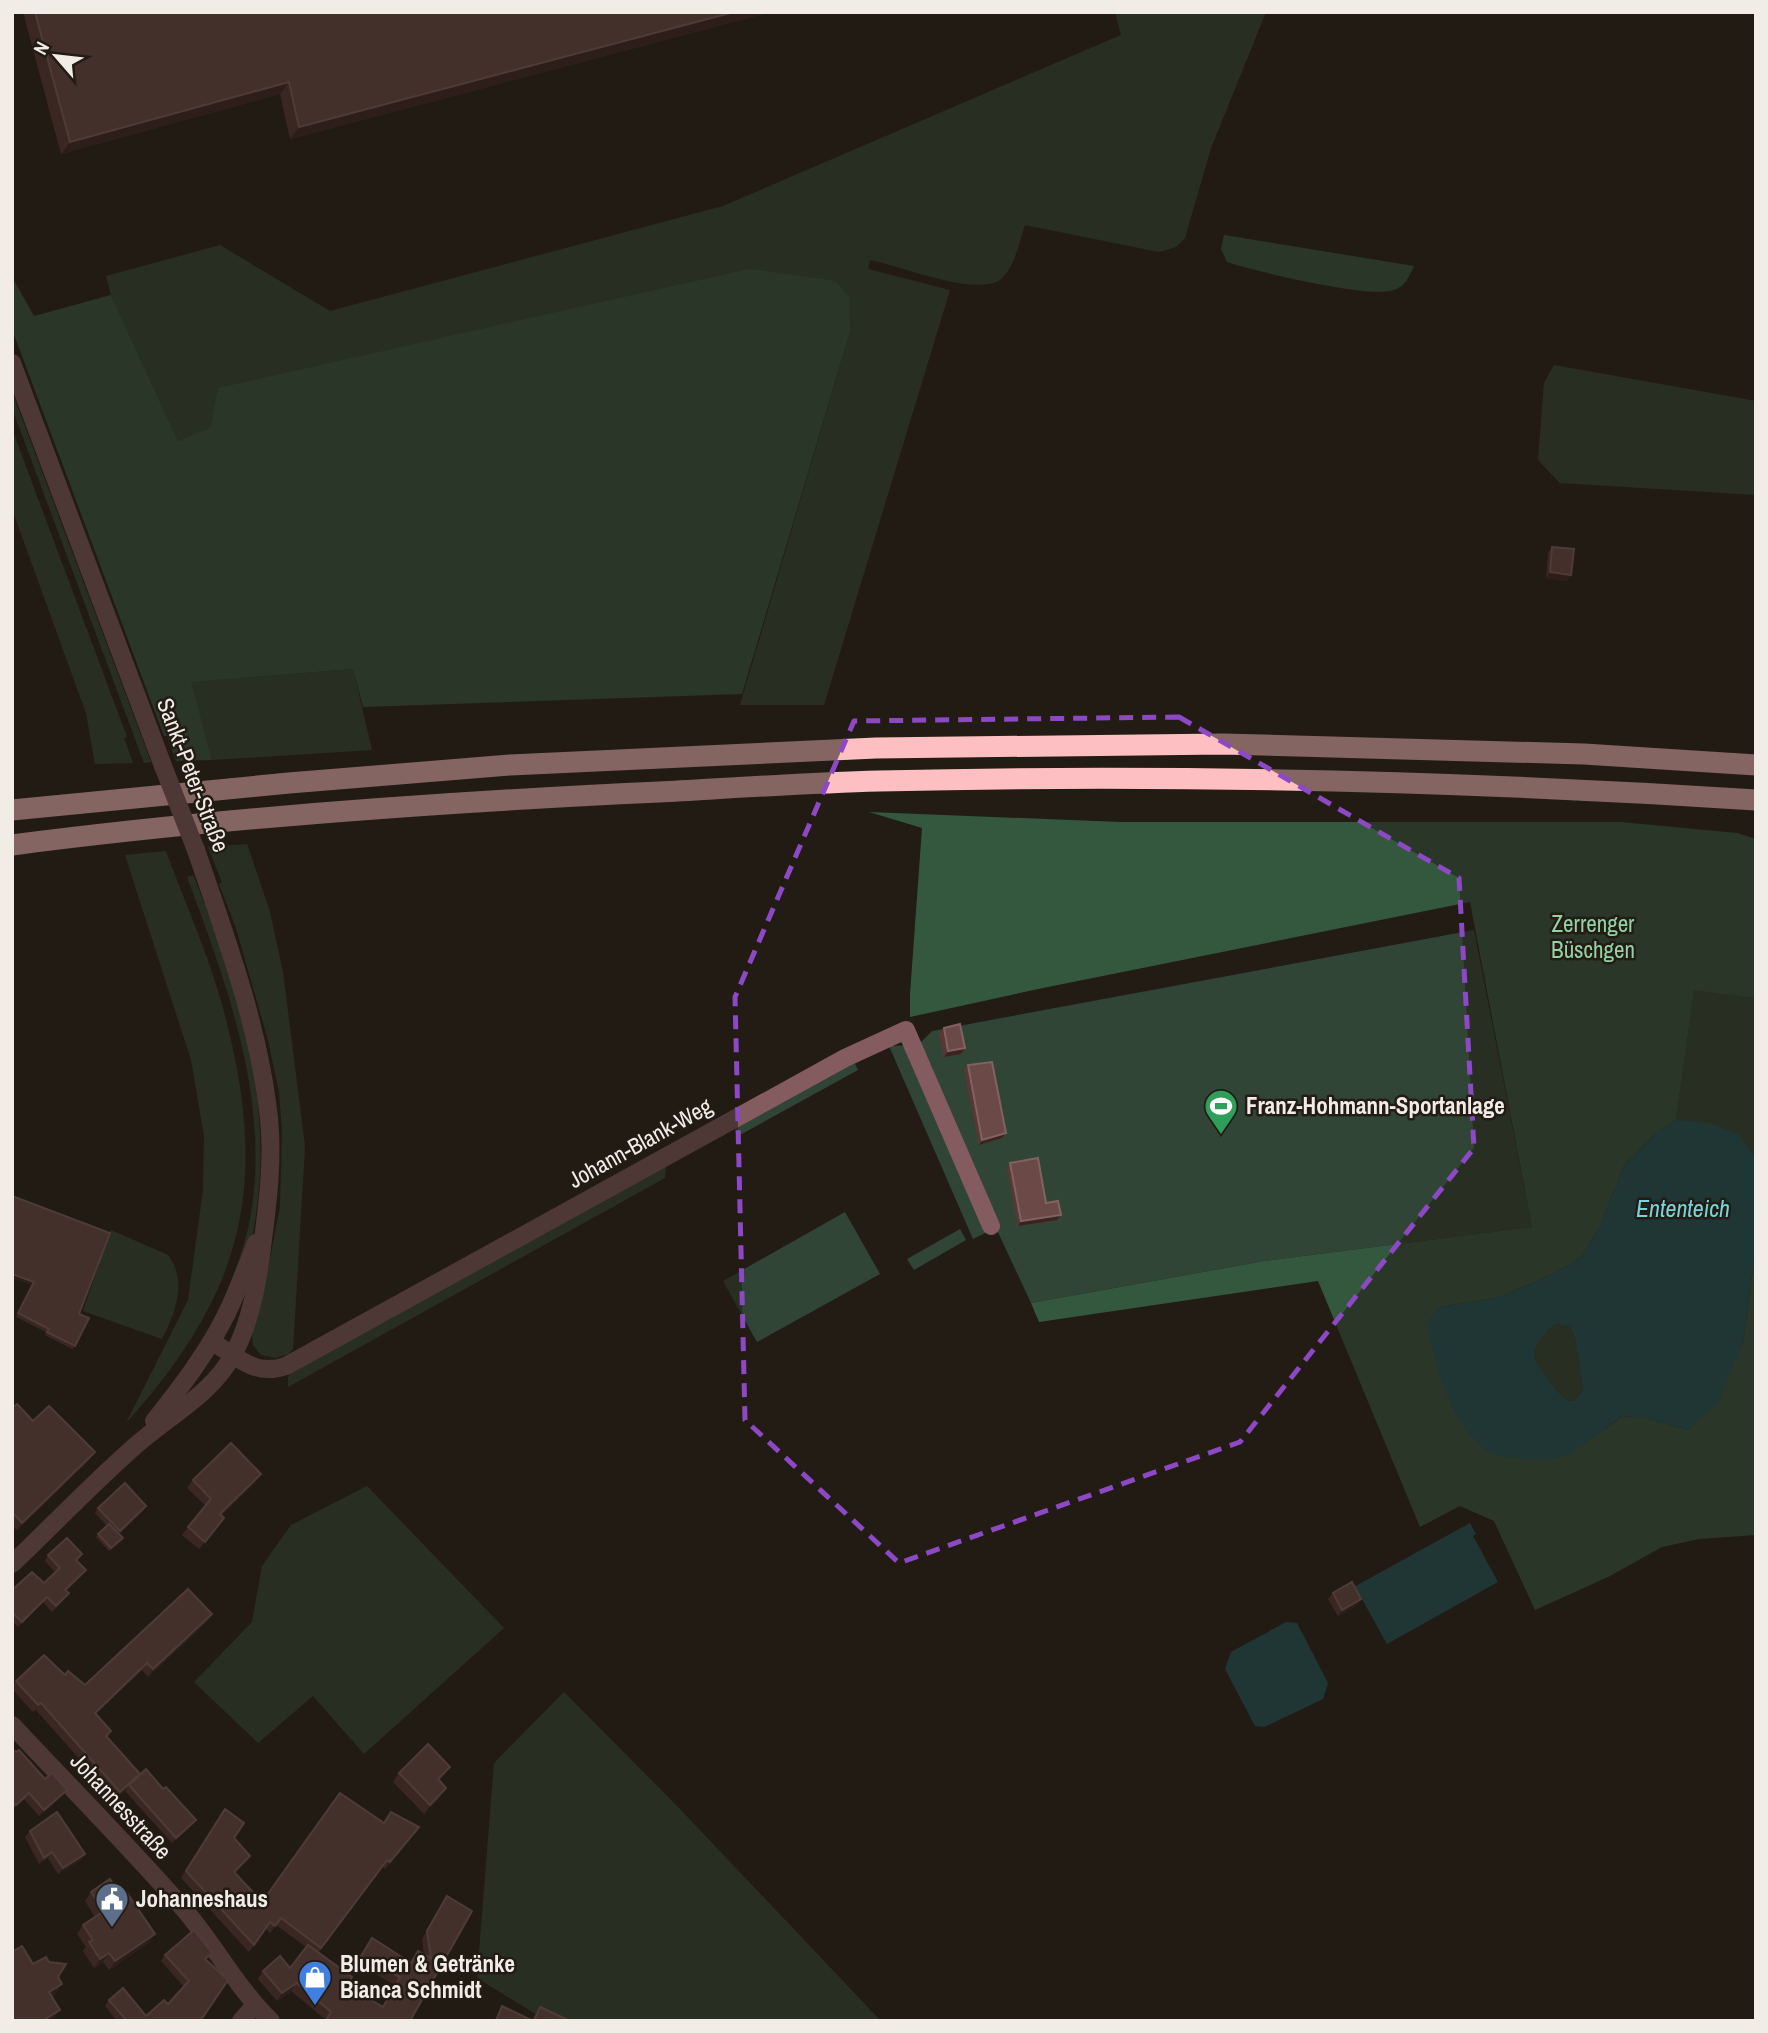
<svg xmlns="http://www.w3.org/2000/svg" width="1768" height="2033" viewBox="0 0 1768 2033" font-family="'Archivo Narrow',sans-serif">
<rect width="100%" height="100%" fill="#231c14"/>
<g fill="#314536">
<path d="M1115,12H1266L1211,148L1185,238L1176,247L1159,252L1025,225C1019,242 1015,267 1001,279C977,298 899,265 870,260L868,269L950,290L824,705H740L850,332L211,427L178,441L111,295L106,276L220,245L330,311L723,206L1121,35Z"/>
<polygon points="1554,365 1756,401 1756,495 1560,483 1538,460 1544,383"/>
<polygon points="12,392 151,762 144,763 12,408"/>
<polygon points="12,429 127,737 124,738 133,763 95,764 86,713 12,509"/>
<polygon points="353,669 372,750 212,760 190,682"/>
<polygon points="247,844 270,912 283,972 305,1146 293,1349 288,1354 276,1358 261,1355 253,1345 252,1334 266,1279 280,1207 282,1131 279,1092 268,1040 236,928 219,884 222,882 208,847"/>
<path d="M166,851C184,901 207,951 221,1001C270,1177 249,1287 126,1423L188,1300L203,1190L204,1136L191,1060L125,855Z"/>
<path d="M193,875C235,977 272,1094 257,1206C254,1228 251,1252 242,1273C234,1290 222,1307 212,1324C227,1293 240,1262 248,1229C274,1109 228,987 187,877Z"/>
<polygon points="1474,930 1532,1227 1264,1261 1031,1303 996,1228 973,1239 889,1046 918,1045 932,1031"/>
<polygon points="1694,989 1756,998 1756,1157 1737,1134 1676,1120"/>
<polygon points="854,1062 858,1070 738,1136 734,1128"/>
<polygon points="666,1166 665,1178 288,1387 288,1377 292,1371"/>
<polygon points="845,1212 880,1274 757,1342 723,1281"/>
<polygon points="960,1229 966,1240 914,1270 907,1259"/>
<path d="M111,1230L168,1255C188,1281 175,1313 162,1339L83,1311Z"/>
<path d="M1557,1324L1570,1327L1575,1338L1583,1390L1575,1400L1568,1401C1560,1395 1555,1388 1549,1380C1535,1362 1527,1354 1544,1335C1548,1330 1551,1327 1557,1324Z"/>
<polygon points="367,1486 504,1628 364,1754 313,1696 258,1743 194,1682 252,1622 262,1566 291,1525"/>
<polygon points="564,1692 678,1807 881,2021 547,2021 477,1978 494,1763"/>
</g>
<g fill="#34583e">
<path d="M1224,235L1414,266C1409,276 1406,286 1394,290C1372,299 1253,271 1227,262L1221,249Z"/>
<polygon points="749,269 835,281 849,297 850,332 742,694 363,707 353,669 191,682 212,760 176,761 167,736 164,736 12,329 12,277 34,316 111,295 178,441 211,427 218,388"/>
<polygon points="869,812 1120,822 1621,822 1737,833 1756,839 1756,998 1694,990 1676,1120 1655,1134 1624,1166 1601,1224 1582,1257 1553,1274 1500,1297 1440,1307 1568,1455 1623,1416 1646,1418 1689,1430 1743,1343 1756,1246 1756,1535 1699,1539 1662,1547 1610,1576 1535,1610 1494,1521 1460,1506 1420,1527 1318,1281 1039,1322 1031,1303 1264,1261 1532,1227 1470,902 1038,989 910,1017 910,994 922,828"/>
</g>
<g fill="#1d575b" fill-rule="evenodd">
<path d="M1676,1120L1709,1123L1738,1134L1756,1157V1246L1743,1343L1718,1403L1689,1430L1646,1418L1623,1416C1611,1423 1575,1453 1566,1456C1549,1461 1501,1461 1487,1451C1451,1426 1433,1362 1427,1322L1440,1307L1500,1297L1553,1274L1582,1257L1601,1224L1624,1166L1655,1134ZM1557,1324L1570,1327L1575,1338L1583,1390L1575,1400L1568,1401C1560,1395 1555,1388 1549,1380C1535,1361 1527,1355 1544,1335C1548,1330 1551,1327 1557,1324Z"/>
<polygon points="1470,1523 1476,1534 1473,1536 1498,1582 1387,1644 1362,1599 1359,1600 1352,1588"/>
<polygon points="1286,1622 1297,1623 1328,1683 1323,1699 1264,1727 1255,1726 1225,1669 1231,1652"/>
</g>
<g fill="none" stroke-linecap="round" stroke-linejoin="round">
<g stroke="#845b5e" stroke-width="18">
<path d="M212,1342C239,1357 254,1377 286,1366L845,1058L906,1030L991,1226"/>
<polyline points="241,2021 255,2005"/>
</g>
<g stroke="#845b5e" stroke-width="18">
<polyline points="12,363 163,766"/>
<path d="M154,1421C181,1387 208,1352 227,1313C238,1290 247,1266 256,1243"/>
<path d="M12,1564C53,1525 92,1484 134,1447C167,1417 213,1394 234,1353C251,1321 258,1282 262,1247C268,1202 274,1155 268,1110C257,1020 225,935 196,850"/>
<path d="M12,1725C69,1786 128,1845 183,1908C214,1944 237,1988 271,2021"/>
</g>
<g stroke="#fdbfc2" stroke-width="21">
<polyline points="12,810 289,783 510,765 876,748 1223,744 1584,754 1756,765"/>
<path d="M12,845C227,817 443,802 659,792C732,788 806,783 879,781C1171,774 1464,781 1756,800"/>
</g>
<polyline stroke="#845b5e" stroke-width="18" points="163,766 196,850"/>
</g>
<g fill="#5a3634">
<polygon points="23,12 771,12 290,139 280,94 61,154"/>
<polygon points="1552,547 1571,575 1567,581 1546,578 1548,553"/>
<polygon points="944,1028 965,1048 961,1054 944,1057 939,1034"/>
<polygon points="968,1065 1006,1133 1002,1138 979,1145 964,1070"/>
<polygon points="1010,1163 1046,1203 1057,1220 1018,1226 1007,1168"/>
<polygon points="12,1196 79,1314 75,1346 72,1349 45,1335 46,1332 16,1317 32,1285 12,1278"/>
<polygon points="12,1408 33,1421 89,1460 17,1530 12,1526"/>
<polygon points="193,1480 256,1482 221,1515 224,1518 199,1549 182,1535 206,1506 187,1488"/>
<polygon points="146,1506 143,1511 119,1534 123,1538 109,1551 96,1537 107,1526 95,1513 98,1508"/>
<polygon points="48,1555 77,1561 86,1570 82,1575 66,1591 69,1593 52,1612 43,1602 18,1627 12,1621 12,1590 44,1583 55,1572 45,1561"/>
<polygon points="1333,1593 1357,1605 1338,1616 1328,1599"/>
<polygon points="207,1622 148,1677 142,1670 96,1714 111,1731 107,1738 140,1774 192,1825 172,1843 125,1791 126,1789 115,1799 36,1710 33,1712 12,1689 12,1687 16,1681 65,1675 85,1685"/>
<polygon points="12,1749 45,1779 67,1790 62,1796 39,1816 24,1799 12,1810"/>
<polygon points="450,1767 439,1781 440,1797 424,1814 393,1782 399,1773"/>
<polygon points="225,1809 234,1838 250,1856 235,1873 262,1902 383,1823 391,1812 414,1834 385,1869 383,1867 318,1953 347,1986 383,2007 395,1985 356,1963 372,1938 410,1962 418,1951 424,1954 422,1939 447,1896 472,1911 410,2021 325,2021 325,2019 291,1991 277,2001 258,1979 263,1971 290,1968 306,1947 276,1925 270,1933 266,1929 249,1952 181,1878"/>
<polygon points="30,1831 85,1854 81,1860 58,1874 48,1858 39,1864 25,1837"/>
<polygon points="91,1892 148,1943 109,1970 103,1962 94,1968 83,1951 86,1947 77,1934 83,1925 95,1917 85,1901"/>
<polygon points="165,1955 206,1960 228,1980 200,2021 117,2021 105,2006 109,2000 146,2016 168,2004 184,1987 161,1961"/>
<polygon points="502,2006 532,2020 540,2007 570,2021 494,2021"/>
</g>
<g fill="#3d231f">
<polygon points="734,12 771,12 290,139 299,127"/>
<polygon points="289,82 280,94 61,154 70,142"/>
<polygon points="1550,572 1571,575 1567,581 1546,578"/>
<polygon points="965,1048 961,1054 944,1057 948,1051"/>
<polygon points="1006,1133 1002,1138 979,1145 982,1140"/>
<polygon points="1061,1215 1057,1220 1018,1226 1021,1221"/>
<polygon points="12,1274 34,1282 32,1285 12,1278"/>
<polygon points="95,1452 89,1460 17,1530 22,1523"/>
<polygon points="261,1474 256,1482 215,1522 220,1514"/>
<polygon points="146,1506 143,1511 116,1536 120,1531"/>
<polygon points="86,1570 82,1575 62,1595 65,1590"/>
<polygon points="47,1597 43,1602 18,1627 22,1622"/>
<polygon points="1361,1599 1357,1605 1338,1616 1342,1610"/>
<polygon points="212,1614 207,1622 148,1677 153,1669"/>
<polygon points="147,1663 142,1670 90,1720 95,1713"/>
<polygon points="140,1774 126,1789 115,1799 120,1792"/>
<polygon points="446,1788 440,1797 424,1814 430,1805"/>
<polygon points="67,1790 62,1796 39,1816 44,1810"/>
<polygon points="29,1793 24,1799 12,1810 16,1805"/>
<polygon points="196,1820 192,1825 172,1843 176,1838"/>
<polygon points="52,1852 48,1858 39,1864 44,1858"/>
<polygon points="85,1854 81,1860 58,1874 63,1868"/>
<polygon points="155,1934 148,1943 109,1970 115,1961"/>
<polygon points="109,1953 103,1962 94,1968 100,1959"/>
<polygon points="297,1983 291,1991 277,2001 282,1993"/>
<polygon points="62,1984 54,1996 41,2004 49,1992"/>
<polygon points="60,2010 52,2021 42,2021"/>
</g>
<g fill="#6b4947" stroke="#806360" stroke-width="2">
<polygon points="35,12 734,12 299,127 289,82 70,142"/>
<polygon points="1552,547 1574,549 1571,575 1550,572"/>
<polygon points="960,1024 965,1048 948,1051 944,1028"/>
<polygon points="992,1062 1006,1133 982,1140 968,1065"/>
<polygon points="1038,1158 1046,1203 1058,1201 1061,1215 1021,1221 1010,1163"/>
<polygon points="12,1196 110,1233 79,1314 89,1318 75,1346 47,1332 49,1329 18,1313 34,1282 12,1274"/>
<polygon points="17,1404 33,1421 49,1406 95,1452 22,1523 12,1512 12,1468 14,1467 12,1465 12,1408"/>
<polygon points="231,1443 261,1474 220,1514 224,1518 205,1542 188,1527 211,1499 193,1480"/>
<polygon points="125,1483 146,1506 120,1531 98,1508"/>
<polygon points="109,1524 123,1538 111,1548 98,1534"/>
<polygon points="67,1538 82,1554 76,1560 86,1570 65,1590 69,1593 56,1606 47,1597 22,1622 12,1612 12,1590 32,1572 44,1583 60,1568 48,1555"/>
<polygon points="1352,1582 1361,1599 1342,1610 1333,1593"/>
<polygon points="188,1589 212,1614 153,1669 147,1663 95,1713 111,1731 106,1736 140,1774 120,1792 41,1703 38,1705 16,1681 44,1655 65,1675 68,1671 85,1685"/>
<polygon points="428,1744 450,1767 438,1779 446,1788 430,1805 399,1773"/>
<polygon points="12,1749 16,1752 19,1750 45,1779 52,1773 67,1790 44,1810 29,1793 16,1805 12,1801"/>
<polygon points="146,1769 163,1789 166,1787 196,1820 176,1838 129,1785"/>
<polygon points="340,1793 384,1823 391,1812 419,1827 390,1862 387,1860 321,1948 281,1918 275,1926 270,1922 254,1945 186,1871 225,1809 244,1823 234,1838 250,1856 234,1872 262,1902"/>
<polygon points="57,1812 85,1854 63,1868 52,1852 44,1858 30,1831"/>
<polygon points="110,1879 121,1897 127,1893 155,1934 115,1961 109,1953 100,1959 89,1942 93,1940 83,1925 104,1911 91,1892"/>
<polygon points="447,1896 472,1911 410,2021 330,2021 327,2019 331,2012 297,1983 282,1993 263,1971 280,1956 290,1968 308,1945 352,1977 347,1986 383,2007 400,1977 361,1956 372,1938 411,1963 418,1951 431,1958 427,1931"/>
<polygon points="194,1930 212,1953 205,1959 228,1980 203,2017 199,2021 127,2021 109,2000 123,1988 146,2016 164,2000 168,2004 189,1981 165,1955"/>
<polygon points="22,1946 33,1964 46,1957 49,1962 66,1964 58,1977 62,1984 49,1992 60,2010 42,2021 12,2021 12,1952"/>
<polygon points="502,2006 533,2021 496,2021"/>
<polygon points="540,2007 570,2021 534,2021"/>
</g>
<path d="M0 0H1768V2033H0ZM1179,717L1459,878L1474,1148L1240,1442L899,1563L745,1420L735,997L854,721Z" fill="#231c14" fill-opacity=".55" fill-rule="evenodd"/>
<path fill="none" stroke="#8d49c5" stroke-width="5" stroke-dasharray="14 9" stroke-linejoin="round" d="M1179,717L1459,878L1474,1148L1240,1442L899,1563L745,1420L735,997L854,721Z"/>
<defs>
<symbol id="stadium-pin" viewBox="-11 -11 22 30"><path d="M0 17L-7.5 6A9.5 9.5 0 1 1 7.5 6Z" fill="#2e9e5b" stroke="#231c14"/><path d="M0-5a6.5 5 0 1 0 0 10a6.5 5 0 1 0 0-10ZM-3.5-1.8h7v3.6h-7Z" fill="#fff"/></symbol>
<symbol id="civic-pin" viewBox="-11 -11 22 30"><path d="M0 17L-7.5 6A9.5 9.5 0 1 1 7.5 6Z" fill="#5c6f8a" stroke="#231c14"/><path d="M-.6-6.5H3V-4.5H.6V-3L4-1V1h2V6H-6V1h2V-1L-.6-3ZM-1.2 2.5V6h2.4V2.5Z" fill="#fff"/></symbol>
<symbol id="shop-pin" viewBox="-11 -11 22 30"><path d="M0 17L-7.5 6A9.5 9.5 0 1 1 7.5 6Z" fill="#3f7fe0" stroke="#231c14"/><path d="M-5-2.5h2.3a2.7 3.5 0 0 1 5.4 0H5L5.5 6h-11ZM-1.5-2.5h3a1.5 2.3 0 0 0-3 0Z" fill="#fff"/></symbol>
</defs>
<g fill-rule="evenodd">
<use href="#stadium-pin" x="1202" y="1087" width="38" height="52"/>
<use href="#civic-pin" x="93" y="1880" width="38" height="52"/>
<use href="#shop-pin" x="296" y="1958" width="38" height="52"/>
</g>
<g text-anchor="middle" stroke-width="5" stroke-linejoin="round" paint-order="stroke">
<g font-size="23" fill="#f1ece6" stroke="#231c14">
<text transform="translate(193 775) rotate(69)" y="8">Sankt-Peter-Straße</text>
<text transform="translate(640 1143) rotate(-29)" y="8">Johann-Blank-Weg</text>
<text transform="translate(121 1806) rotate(47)" y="8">Johannesstraße</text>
</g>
<g font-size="23" fill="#94d2a5" stroke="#231c14">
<text x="1593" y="932">Zerrenger<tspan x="1593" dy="26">Büschgen</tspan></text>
</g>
<g font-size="23" font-weight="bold" fill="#f1ece6" stroke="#231c14" text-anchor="start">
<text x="1246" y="1114">Franz-Hohmann-Sportanlage</text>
<text x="136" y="1907">Johanneshaus</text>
<text x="340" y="1972">Blumen &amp; Getränke<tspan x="340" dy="26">Bianca Schmidt</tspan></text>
</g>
<g font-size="24" font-style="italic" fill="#77d4da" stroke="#231c14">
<text x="1683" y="1217">Ententeich</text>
</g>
</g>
<rect width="1768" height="2033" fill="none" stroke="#f1ece6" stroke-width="28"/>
<g transform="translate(56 56) rotate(298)" stroke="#231c14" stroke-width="5" paint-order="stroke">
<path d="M0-5L12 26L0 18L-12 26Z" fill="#f1ece6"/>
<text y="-10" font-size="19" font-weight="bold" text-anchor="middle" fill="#f1ece6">N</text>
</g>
</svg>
